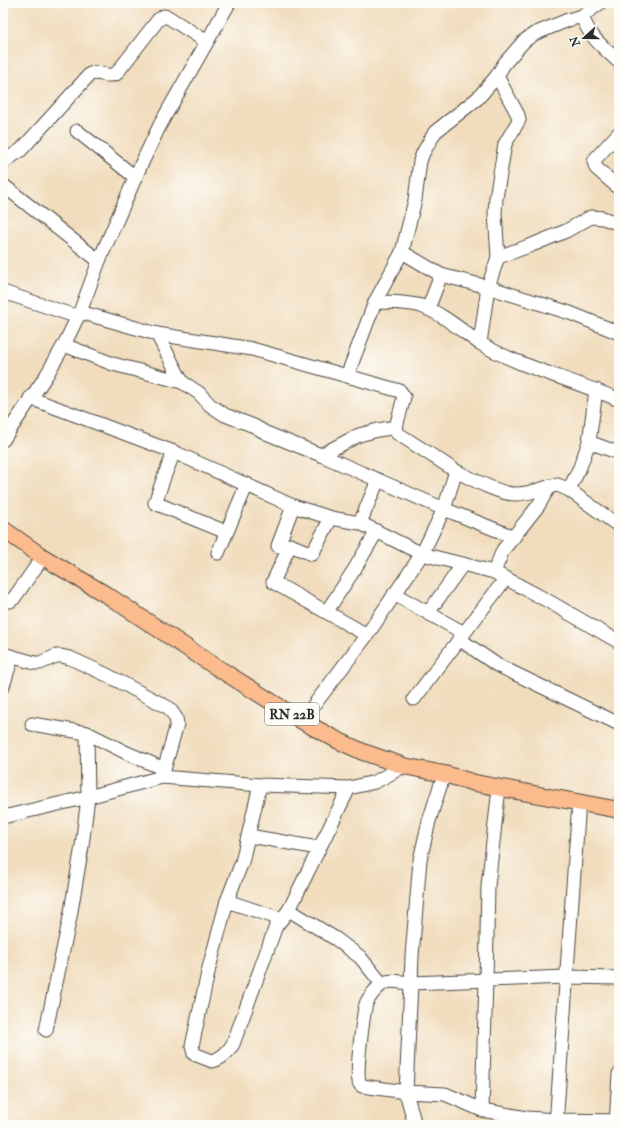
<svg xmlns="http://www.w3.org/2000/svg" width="622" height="1128" viewBox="0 0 622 1128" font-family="'IM FELL Double Pica',serif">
<rect width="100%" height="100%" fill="#fdfcf7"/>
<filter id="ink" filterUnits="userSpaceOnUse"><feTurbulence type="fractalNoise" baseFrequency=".025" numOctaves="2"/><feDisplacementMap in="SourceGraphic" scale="8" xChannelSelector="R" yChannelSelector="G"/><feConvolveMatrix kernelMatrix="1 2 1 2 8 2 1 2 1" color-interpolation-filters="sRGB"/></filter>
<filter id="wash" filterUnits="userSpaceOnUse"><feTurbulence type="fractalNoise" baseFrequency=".012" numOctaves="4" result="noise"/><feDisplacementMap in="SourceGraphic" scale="16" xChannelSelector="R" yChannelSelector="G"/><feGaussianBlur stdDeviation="0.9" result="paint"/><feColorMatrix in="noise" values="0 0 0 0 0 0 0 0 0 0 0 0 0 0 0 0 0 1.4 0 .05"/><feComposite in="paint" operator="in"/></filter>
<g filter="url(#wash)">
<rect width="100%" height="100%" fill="#f1ddbd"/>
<g id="blocks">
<polygon fill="#c39bbb" points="617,793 619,794 619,803 615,802"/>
</g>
</g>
<g filter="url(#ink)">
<use href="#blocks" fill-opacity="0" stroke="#494641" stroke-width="1"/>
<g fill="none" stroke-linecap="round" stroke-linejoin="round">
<defs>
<g id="minor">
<path d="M582,16C590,38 602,46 619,62"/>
<polyline points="497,76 518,115 519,120 505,144 496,198 495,213 498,257"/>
<polyline points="77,131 135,177"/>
<polyline points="619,133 596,158 594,162 596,168 619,188"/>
<path d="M3,162L21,150L90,74C101,71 108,78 116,74L158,20L164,16L168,17L207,42"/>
<polyline points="3,185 99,261"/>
<polyline points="402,252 441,275 488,287 570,313 619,333"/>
<polyline points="3,292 78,317"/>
<polyline points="375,302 402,252 415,200 420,161 423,153 435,132 478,98 497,76 504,64 524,41 534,34 568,20 582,16 600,3"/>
<polyline points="428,309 441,275"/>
<polyline points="80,312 157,334 252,349 400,391 404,397 396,427 397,433 456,471 444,509 422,554 367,635 302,721"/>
<polyline points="157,334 182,382"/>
<polyline points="480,343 488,287 498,257 532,245 566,231 591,217 603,218 619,224"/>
<polyline points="64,345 113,364 182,382 199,393 210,405 225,415 254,426 266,433 321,455 444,509 514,537"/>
<path d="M347,376L375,302C390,302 407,302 421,306C441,313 461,330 478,342C489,349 504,356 516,361C550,375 585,385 619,400"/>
<polyline points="30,398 174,452 293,506 331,518 360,523 422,554 494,572 548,601 619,642"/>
<polyline points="3,440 46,376 64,345 80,312 99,261 139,169 161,123 229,3"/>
<polyline points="589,442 619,453"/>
<polyline points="174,452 164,477 155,503 226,532"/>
<polyline points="321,455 359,435 378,430 396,427"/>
<path d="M456,471C470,478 501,495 516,494C531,494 544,487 558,485L569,490L619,526"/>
<polyline points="569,490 580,467 589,442 596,390"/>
<polyline points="331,518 312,554 290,545 273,582 367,635"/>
<polyline points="360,523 378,480"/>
<polyline points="278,546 293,506"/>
<polyline points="218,553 247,484"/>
<polyline points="494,572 503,550 538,506 550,486"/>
<polyline points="394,594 464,633"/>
<polyline points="3,601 10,601 14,598 43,557"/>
<polyline points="327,611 354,570 377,531"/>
<polyline points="428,613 463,564"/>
<polyline points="459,639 497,665 619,724"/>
<polyline points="3,654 35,663 40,663 56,656 61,656 70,658 107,675 169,708 176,718 177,724 162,777"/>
<polyline points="3,686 12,657"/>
<polyline points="414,699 506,578"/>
<polyline points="32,724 87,733 127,753 164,769"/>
<polyline points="444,774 429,821 420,860 412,956 411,983 566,977 619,978"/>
<path d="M260,785L242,862L227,901L209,968L192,1046L194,1054L212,1061C222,1059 228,1052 233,1044L276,926L289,910L349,788L375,782L404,766"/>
<polyline points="499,788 488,886 486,980 482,1110 527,1118 557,1120 619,1121"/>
<polyline points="3,817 88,797 162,777 260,785 349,788"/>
<polyline points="249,836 318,848"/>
<polyline points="227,901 281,919"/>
<polyline points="289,910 336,939 360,957 382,984"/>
<polyline points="46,1030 70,917 82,846 88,797 87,733"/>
<path d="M415,1125L406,1092L411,983C404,983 390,979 384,983C378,986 368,998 366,1004C363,1015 356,1071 359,1081C359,1084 360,1084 362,1086L406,1092L445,1094L482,1110"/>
<polyline points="556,1125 579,802"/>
<polyline points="616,1125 619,1074"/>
</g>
<polyline id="major" points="3,529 43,557 110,597 210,663 302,721 337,740 363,752 404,766 444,774 475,783 619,810"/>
</defs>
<use href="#minor" stroke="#494641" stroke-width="15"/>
<use href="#major" stroke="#494641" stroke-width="18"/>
<use href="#minor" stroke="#fff" stroke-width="13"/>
<use href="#major" stroke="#fbbb8d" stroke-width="16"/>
</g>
</g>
<g text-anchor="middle" stroke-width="3" stroke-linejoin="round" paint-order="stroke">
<rect fill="#fdfcf7" stroke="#6a6a68" stroke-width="1" x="265" y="703" width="54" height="22" rx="3"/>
<g font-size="13" font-weight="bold" fill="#2b2b2b">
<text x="292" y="719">RN 22B</text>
</g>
</g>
<rect width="622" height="1128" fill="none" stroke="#fdfcf7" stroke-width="16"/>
<g transform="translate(584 38) rotate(249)" stroke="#fdfcf7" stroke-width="3" paint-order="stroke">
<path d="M0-3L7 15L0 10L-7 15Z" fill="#2b2b2b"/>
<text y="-6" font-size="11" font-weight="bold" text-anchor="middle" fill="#2b2b2b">N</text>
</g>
</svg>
